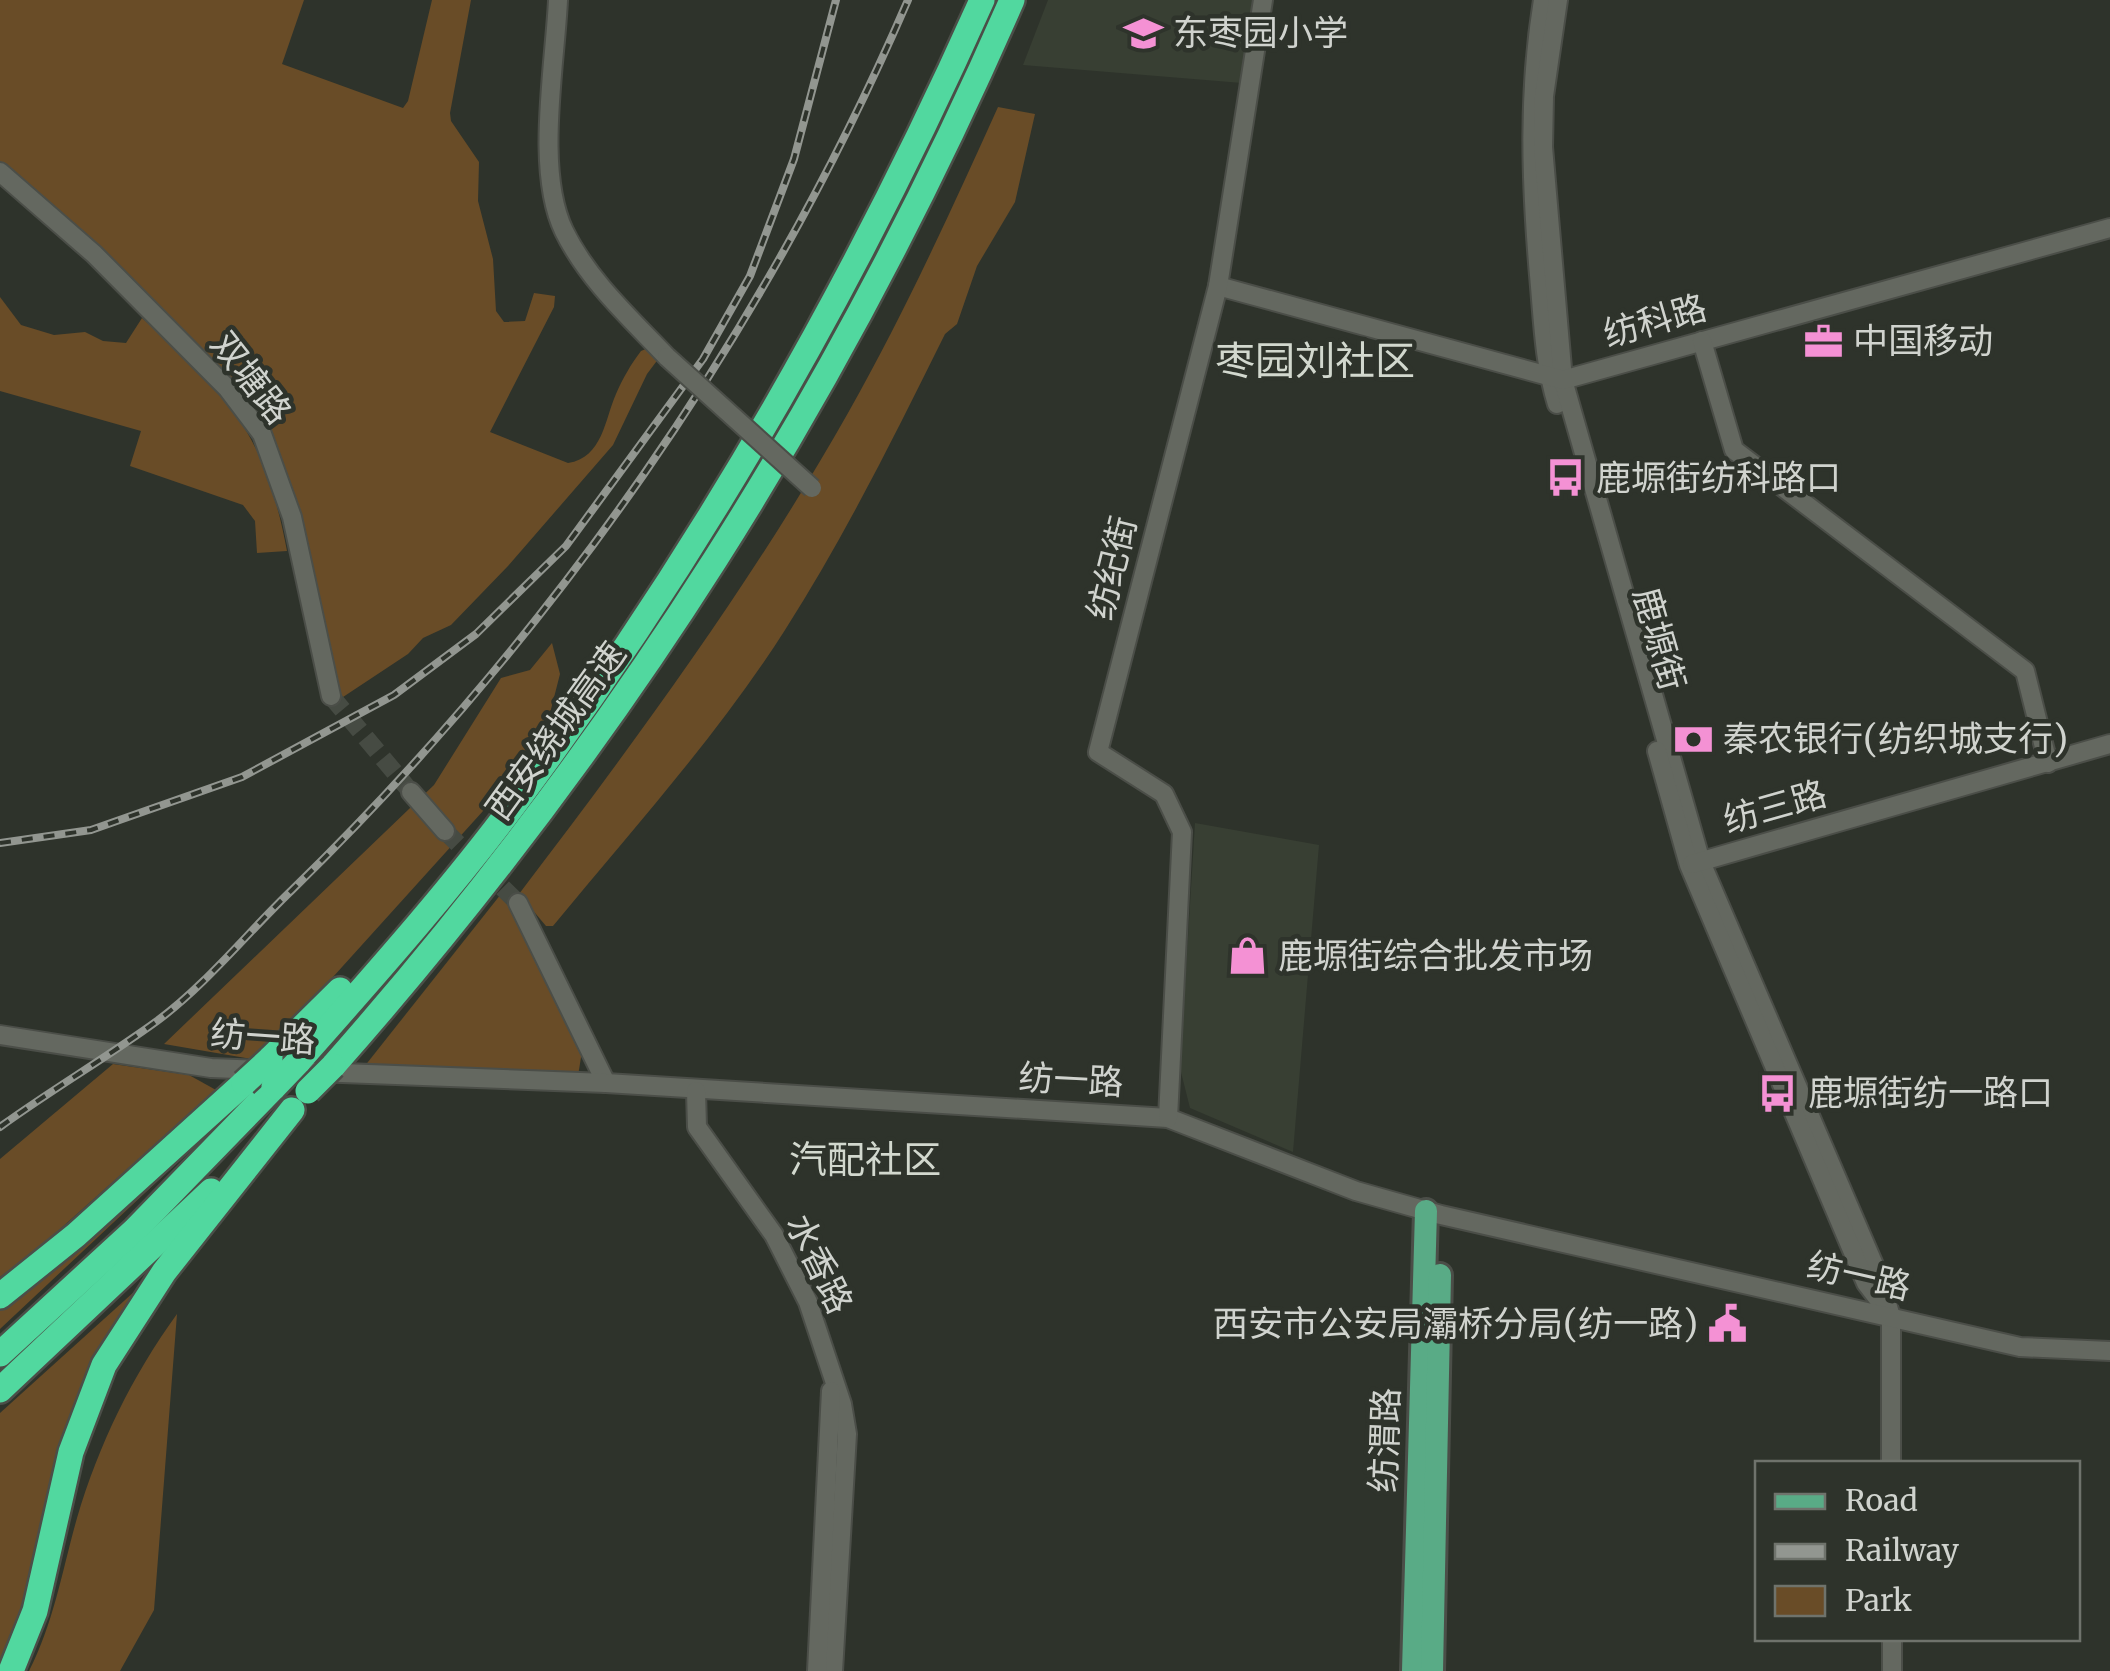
<svg xmlns="http://www.w3.org/2000/svg" width="2110" height="1671" viewBox="0 0 2110 1671" font-family="Merriweather,'Noto Sans SC',serif">
<rect width="100%" height="100%" fill="#2e332b"/>
<g fill="#383f33">
<polygon points="1048,0 1256,0 1242,83 1023,65"/>
<polygon points="1195,823 1319,845 1293,1152 1190,1108 1180,1068"/>
</g>
<g fill="#694c27">
<path d="M0,0H304L282,64L403,108L408,101L432,0H471L450,113L451,121L479,162L478,201L493,259L496,311L504,322L525,321L534,293L555,296L554,307L490,432L568,463C603,458 605,418 616,394C623,378 631,364 641,351L648,348L659,358L647,374L613,445L508,566L451,625L423,638L408,654L337,701L276,449L0,172Z"/>
<path d="M998,107L1035,114L1015,202L977,266L957,324L945,334C895,435 845,536 785,630C718,735 632,830 553,926H546L519,894C637,739 752,583 848,413C904,314 951,211 998,107Z"/>
<path d="M0,297L21,325L54,335L85,332L103,341L126,343L142,318C230,395 265,434 287,551L257,553L255,521L243,505L130,466L141,431L0,391Z"/>
<polygon points="552,643 560,674 547,725 483,811 258,1060 164,1044 434,785 501,678 530,670"/>
<polygon points="501,894 512,902 582,1051 578,1076 364,1067"/>
<polygon points="113,1064 189,1075 216,1090 40,1247 0,1277 0,1159"/>
<polygon points="193,1141 196,1145 0,1329 0,1305"/>
<polygon points="135,1291 138,1297 0,1670 0,1413"/>
<path d="M177,1314L154,1610L120,1671H29C54,1622 62,1571 77,1518C99,1444 132,1376 177,1314Z"/>
</g>
<g fill="none" stroke-linecap="round" stroke-linejoin="round">
<g stroke="#464b43" stroke-width="18" stroke-dasharray="18 9" stroke-linecap="butt">
<polyline points="331,696 411,792"/>
<polyline points="445,831 518,903"/>
</g>
<defs>
<g id="minor">
<path d="M558,0C555,66 535,171 564,231C588,280 630,318 667,357"/>
<path d="M1543,0C1528,93 1531,181 1539,275C1543,318 1544,362 1557,404"/>
<polyline points="1558,0 1544,96 1543,147 1563,380 1701,862 1880,1279 1891,1317 1891,1464"/>
<polyline points="0,172 94,254 228,389 262,434 292,517 331,696"/>
<polyline points="1218,286 1563,380 2110,228"/>
<polyline points="1702,341 1734,450 2025,671 2048,763"/>
<polyline points="1657,751 1689,865 1866,1283 1882,1304"/>
<polyline points="411,792 445,831"/>
<polyline points="1692,864 2110,744"/>
<polyline points="518,903 606,1083"/>
<polyline points="0,1035 211,1068 606,1083 1168,1118 1356,1191 1441,1215 2020,1347 2110,1351"/>
<polyline points="696,1091 697,1127 774,1235 808,1302 842,1404 847,1434 833,1671"/>
<polyline points="1168,1118 1182,832 1164,794 1098,752 1218,286 1263,0"/>
<polyline points="1892,1638 1892,1671"/>
<polyline points="817,1671 831,1391"/>
</g>
<g id="major">
<polyline points="1413,1671 1426,1211"/>
<polyline points="1432,1671 1440,1275"/>
</g>
<g id="highway">
<polyline points="270,1059 340,990"/>
<path d="M298,1062C373,977 449,892 516,802C703,551 855,285 982,0"/>
<path d="M333,1066C619,742 839,396 1012,0"/>
<polyline points="0,1296 76,1235 244,1083"/>
<polyline points="0,1354 135,1230 274,1087"/>
<polyline points="0,1390 211,1191"/>
<polyline points="11,1671 35,1611 71,1452 104,1365 164,1272 292,1110"/>
</g>
</defs>
<use href="#minor" stroke="#4b4e48" stroke-width="22"/>
<use href="#major" stroke="#4b4e48" stroke-width="28"/>
<use href="#highway" stroke="#4b4e48" stroke-width="30"/>
<use href="#minor" stroke="#646860" stroke-width="18"/>
<use href="#major" stroke="#59ab86" stroke-width="22"/>
<use href="#highway" stroke="#51d89f" stroke-width="25"/>
<defs>
<g id="rail">
<polyline points="0,843 91,830 242,777 394,695 476,634 566,546 703,359 750,276 794,159 836,0"/>
<path d="M0,1127C51,1090 106,1058 157,1021C206,985 248,932 292,890C551,637 765,332 908,0"/>
</g>
</defs>
<use href="#rail" stroke="#929690" stroke-width="8"/>
<use href="#rail" stroke="#2e332b" stroke-width="4" stroke-dasharray="11" stroke-linecap="butt"/>
<defs>
<polyline id="minor-bridge" points="667,357 812,488"/>
<g id="highway-bridge">
<polyline points="244,1083 270,1059"/>
<polyline points="274,1087 298,1062"/>
<polyline points="308,1091 333,1066"/>
</g>
</defs>
<use href="#minor-bridge" stroke="#4b4e48" stroke-width="22" stroke-linecap="butt"/>
<use href="#highway-bridge" stroke="#4b4e48" stroke-width="30" stroke-linecap="butt"/>
<use href="#minor-bridge" stroke="#646860" stroke-width="18"/>
<use href="#highway-bridge" stroke="#51d89f" stroke-width="25"/>
</g>
<defs>
<symbol id="school-bare" viewBox="-9 -9 18 18"><path d="M0-5L7-2L0 1L-7-2ZM-4 1L0 2.5L4 1V4Q0 6-4 4Z" fill="#f491d4" stroke="#2e332b" stroke-width="2.5" paint-order="stroke"/></symbol>
<symbol id="office-bare" viewBox="-9 -9 18 18"><path d="M-6-3h4V-5.5h4V-3h4V5H-6ZM-1-4.5V-3h2v-1.5ZM-6 0V1H6V0Z" fill="#f491d4" stroke="#2e332b" stroke-width="2.5" paint-order="stroke"/></symbol>
<symbol id="bus-bare" viewBox="-9 -9 18 18"><path d="M-5-6H5V4H4V6H2V4H-2V6H-4V4H-5ZM-3.5-4V0h7V-4ZM-3.5 1.2v1.5H-2V1.2ZM2 1.2v1.5H3.5V1.2Z" fill="#f491d4" stroke="#2e332b" stroke-width="2.5" paint-order="stroke"/></symbol>
<symbol id="bank-bare" viewBox="-9 -9 18 18"><path d="M-6-4H6V4H-6ZM0-2.3a2.3 2.3 0 1 0 0 4.6a2.3 2.3 0 1 0 0-4.6Z" fill="#f491d4" stroke="#2e332b" stroke-width="2.5" paint-order="stroke"/></symbol>
<symbol id="shop-bare" viewBox="-9 -9 18 18"><path d="M-5-2.5h2.3a2.7 3.5 0 0 1 5.4 0H5L5.5 6h-11ZM-1.5-2.5h3a1.5 2.3 0 0 0-3 0Z" fill="#f491d4" stroke="#2e332b" stroke-width="2.5" paint-order="stroke"/></symbol>
<symbol id="civic-bare" viewBox="-9 -9 18 18"><path d="M-.6-6.5H3V-4.5H.6V-3L4-1V1h2V6H-6V1h2V-1L-.6-3ZM-1.2 2.5V6h2.4V2.5Z" fill="#f491d4" stroke="#2e332b" stroke-width="2.5" paint-order="stroke"/></symbol>
</defs>
<g fill-rule="evenodd">
<use href="#school-bare" x="1116" y="6" width="55" height="55"/>
<use href="#office-bare" x="1796" y="314" width="55" height="55"/>
<use href="#bus-bare" x="1538" y="450" width="55" height="55"/>
<use href="#bank-bare" x="1666" y="712" width="55" height="55"/>
<use href="#shop-bare" x="1220" y="928" width="55" height="55"/>
<use href="#bus-bare" x="1750" y="1066" width="55" height="55"/>
<use href="#civic-bare" x="1700" y="1296" width="55" height="55"/>
</g>
<g text-anchor="middle" stroke-width="9" stroke-linejoin="round" paint-order="stroke">
<g font-size="35" fill="#d0d3ce" stroke="#2e332b" text-anchor="start">
<text x="1173" y="45">东枣园小学</text>
<text x="1853" y="353">中国移动</text>
<text x="1596" y="490">鹿塬街纺科路口</text>
<text x="1723" y="751">秦农银行(纺织城支行)</text>
<text x="1278" y="968">鹿塬街综合批发市场</text>
<text x="1808" y="1105">鹿塬街纺一路口</text>
<text x="1698" y="1336" text-anchor="end">西安市公安局灞桥分局(纺一路)</text>
</g>
<g font-size="35" fill="#d0d3ce" stroke="#2e332b">
<text transform="translate(1655 321) rotate(-16)" y="12">纺科路</text>
<text transform="translate(251 378) rotate(52)" y="12">双塘路</text>
<text transform="translate(1112 568) rotate(-76)" y="12">纺纪街</text>
<text transform="translate(1659 639) rotate(74)" y="12">鹿塬街</text>
<text transform="translate(556 731) rotate(-54)" y="12">西安绕城高速</text>
<text transform="translate(1775 807) rotate(-16)" y="12">纺三路</text>
<text transform="translate(263 1037) rotate(4)" y="12">纺一路</text>
<text transform="translate(1071 1080) rotate(3)" y="12">纺一路</text>
<text transform="translate(819 1264) rotate(64)" y="12">水香路</text>
<text transform="translate(1859 1276) rotate(13)" y="12">纺一路</text>
<text transform="translate(1385 1440) rotate(-88)" y="12">纺渭路</text>
</g>
<g font-size="38" fill="#d2d8ce" stroke="#2e332b">
<text x="865" y="1173">汽配社区</text>
</g>
<g font-size="40" fill="#d2d8ce" stroke="#2e332b">
<text x="1315" y="375">枣园刘社区</text>
</g>
</g>
<rect x="1755" y="1461" width="325" height="180" fill="#2e332b" stroke="#6f736c" stroke-width="2.5"/>
<rect x="1775" y="1494" width="50" height="15" fill="#59ab86" stroke="#6f736c" stroke-width="2.5"/>
<text x="1845" y="1511" font-size="30" fill="#d0d3ce">Road</text>
<rect x="1775" y="1544" width="50" height="15" fill="#929690" stroke="#6f736c" stroke-width="2.5"/>
<text x="1845" y="1561" font-size="30" fill="#d0d3ce">Railway</text>
<rect x="1775" y="1586" width="50" height="30" fill="#694c27" stroke="#6f736c" stroke-width="2.5"/>
<text x="1845" y="1611" font-size="30" fill="#d0d3ce">Park</text>
</svg>
